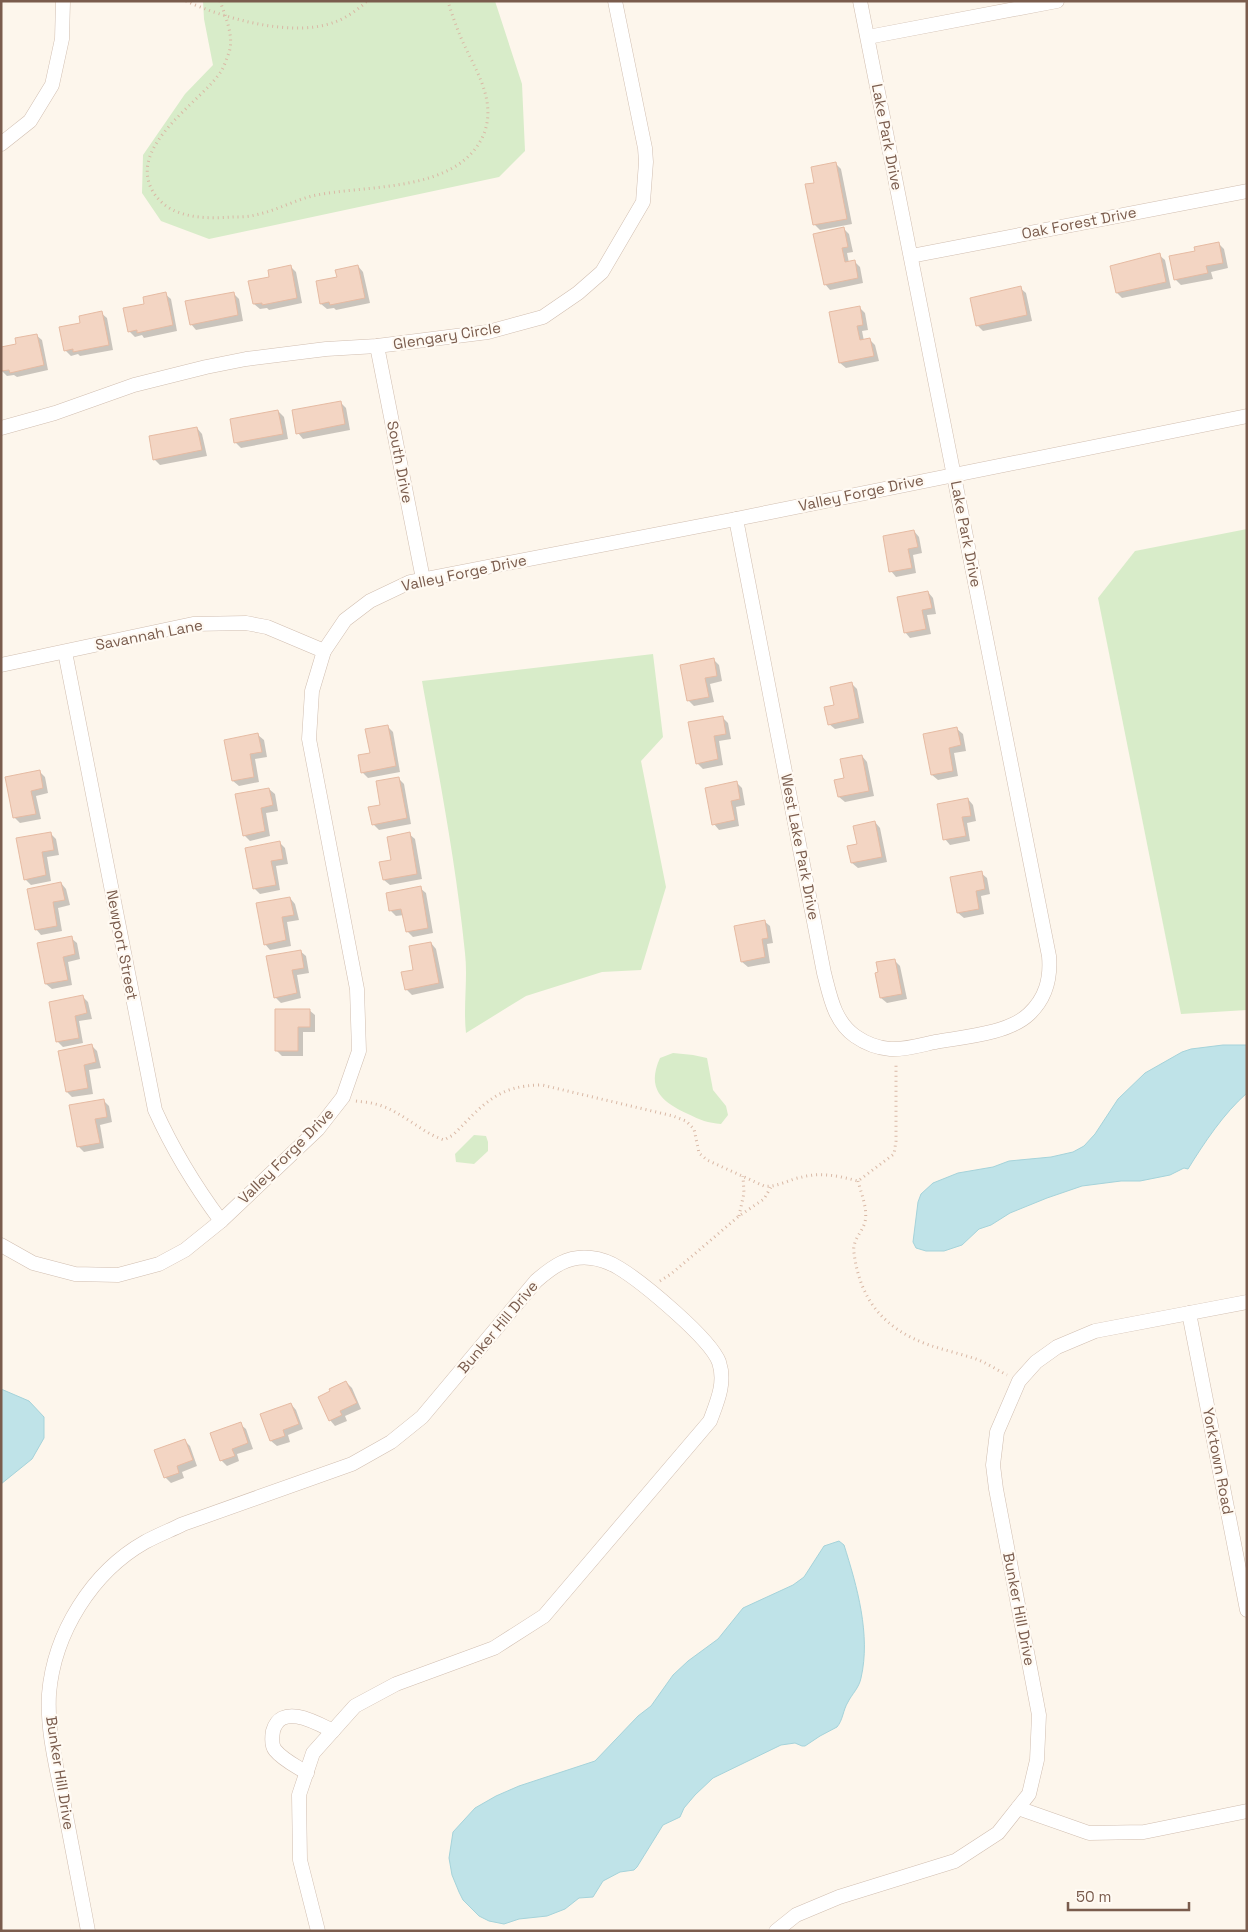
<svg xmlns="http://www.w3.org/2000/svg" width="1248" height="1932" viewBox="0 0 1248 1932" font-family="'Space Grotesk',sans-serif">
<rect width="100%" height="100%" fill="#fdf6ec"/>
<g fill="#d8ecc9">
<polygon points="203,1 495,1 522,84 525,151 499,177 209,239 161,221 142,193 143,155 185,94 213,65 204,19"/>
<polygon points="1247,529 1247,1010 1181,1014 1098,598 1135,551"/>
<path d="M653,654L663,737L641,761L666,887L641,970L602,972L526,996L466,1033C463,1006 468,979 465,953C456,862 438,771 422,681Z"/>
<path d="M673,1053L693,1055L707,1058L713,1090L726,1106L728,1115L721,1124C708,1123 700,1120 688,1114C662,1102 646,1089 660,1058Z"/>
<polygon points="474,1135 486,1136 488,1142 488,1151 474,1164 456,1162 455,1154"/>
</g>
<g fill="#bfe3e8" stroke="#a5d3da">
<path d="M1223,1045H1247V1093C1224,1113 1204,1143 1188,1169L1184,1168L1170,1175L1140,1181H1121L1082,1186L1047,1198L1010,1213L991,1225L979,1229L962,1245L944,1251H926L916,1248L913,1242L918,1202L921,1194L933,1183L958,1173L993,1167L1009,1161L1051,1157L1073,1152L1084,1146L1095,1134L1118,1099L1145,1073L1182,1052L1191,1049Z"/>
<polygon points="1,1389 29,1401 44,1417 44,1438 32,1459 1,1484"/>
<path d="M839,1541L844,1545C857,1586 871,1635 861,1678C859,1688 852,1694 848,1702C843,1710 843,1720 837,1727L820,1736L805,1746H802L795,1743L781,1745L713,1778L695,1795L684,1808L680,1817L663,1825L637,1867L634,1870L620,1872L603,1881L593,1897L579,1898L565,1909L547,1916L519,1919L504,1924L489,1921L479,1916L463,1900L459,1892L452,1875L449,1858L453,1832L475,1808L496,1796L519,1786L595,1761L638,1716L651,1706L673,1675L688,1661L718,1639L743,1608L793,1585L804,1577L824,1546Z"/>
</g>
<g fill="#0003">
<polygon points="835,163 841,169 852,224 820,230 814,224"/>
<polygon points="844,229 849,234 853,252 847,253 849,263 854,261 860,267 863,283 830,290 825,284"/>
<polygon points="1219,244 1224,249 1228,268 1211,272 1213,279 1181,285 1175,279 1196,252"/>
<polygon points="1159,255 1165,260 1171,288 1122,298 1117,293"/>
<polygon points="290,266 296,272 302,303 269,310 267,308 260,309 254,304 271,278"/>
<polygon points="358,266 363,272 370,303 336,310 334,308 327,309 321,304 338,278"/>
<polygon points="1020,288 1026,293 1032,321 983,331 978,326"/>
<polygon points="233,293 239,299 243,321 196,330 191,324"/>
<polygon points="165,294 171,299 177,331 144,338 142,335 135,337 129,331 146,305"/>
<polygon points="859,307 865,313 868,330 862,331 864,341 870,340 875,345 879,361 846,368 840,363"/>
<polygon points="101,313 107,318 113,350 80,356 78,354 71,356 65,350 82,324"/>
<polygon points="36,335 42,340 48,370 17,377 14,375 7,376 2,371 18,345"/>
<polygon points="340,402 346,408 350,430 303,439 298,433"/>
<polygon points="278,411 284,417 288,439 241,448 235,442"/>
<polygon points="197,428 202,434 207,456 160,465 154,459"/>
<polygon points="914,531 919,537 922,553 913,555 916,573 896,577 891,571"/>
<polygon points="928,592 933,598 936,614 927,615 931,634 910,638 905,632"/>
<polygon points="713,659 719,665 722,681 710,684 714,702 694,706 688,700"/>
<polygon points="852,684 857,689 864,723 835,729 829,724"/>
<polygon points="722,717 728,723 731,739 719,741 723,765 703,769 697,763"/>
<polygon points="387,726 393,732 400,772 368,778 362,772"/>
<polygon points="957,729 963,734 966,751 954,753 958,776 938,780 932,775"/>
<polygon points="258,735 264,740 267,757 255,759 259,782 239,786 233,781 225,741"/>
<polygon points="862,756 867,762 874,796 845,802 839,797 845,779"/>
<polygon points="39,771 45,777 48,793 36,796 41,819 20,823 14,817"/>
<polygon points="398,778 404,784 411,824 379,830 373,824"/>
<polygon points="737,783 742,788 745,805 736,807 739,826 719,830 714,824"/>
<polygon points="269,789 275,794 278,811 266,813 270,836 250,841 244,835"/>
<polygon points="968,799 973,805 976,821 967,823 970,841 950,845 945,839"/>
<polygon points="875,822 880,828 887,862 858,868 852,863 849,847 858,845"/>
<polygon points="50,833 56,839 59,855 47,857 51,881 31,885 25,879"/>
<polygon points="409,834 415,839 422,879 390,885 384,880"/>
<polygon points="279,842 285,848 288,864 276,866 280,890 260,894 254,888"/>
<polygon points="981,873 987,878 990,894 981,896 984,914 964,918 958,913"/>
<polygon points="61,883 66,889 70,905 58,908 62,931 41,935 36,929"/>
<polygon points="420,888 426,893 433,933 413,937 407,931 404,915 396,916 391,911"/>
<polygon points="290,898 295,904 299,920 287,922 291,946 270,950 265,944"/>
<polygon points="764,921 770,926 773,943 767,944 770,963 748,967 742,962"/>
<polygon points="71,938 77,943 80,959 68,962 72,985 52,989 46,984"/>
<polygon points="431,943 436,949 444,988 412,995 406,989"/>
<polygon points="300,951 306,956 309,973 297,975 301,998 281,1003 275,997"/>
<polygon points="894,960 900,966 907,999 887,1003 881,998"/>
<polygon points="83,997 88,1002 92,1019 79,1021 83,1043 63,1047 57,1041"/>
<polygon points="309,1010 315,1015 315,1032 303,1032 303,1056 282,1056 276,1050"/>
<polygon points="92,1046 97,1051 101,1068 89,1070 93,1094 72,1097 67,1092"/>
<polygon points="103,1100 109,1106 112,1122 100,1125 104,1148 84,1152 78,1146"/>
<polygon points="346,1382 352,1388 361,1409 345,1416 347,1421 335,1426 330,1420"/>
<polygon points="291,1404 296,1410 303,1429 288,1435 290,1442 277,1446 271,1441 262,1414"/>
<polygon points="240,1424 246,1429 253,1449 237,1454 239,1461 227,1466 221,1460"/>
<polygon points="185,1441 190,1446 197,1466 182,1472 184,1478 171,1483 165,1477"/>
</g>
<g fill="#f3d5c3" stroke="#e6bba3">
<polygon points="836,162 847,219 813,225 805,184 814,183 811,167"/>
<polygon points="844,227 848,247 842,248 845,262 855,260 858,278 824,285 813,234"/>
<polygon points="1219,242 1223,263 1206,266 1208,273 1174,280 1169,256 1195,251 1194,247"/>
<polygon points="1160,253 1166,282 1116,293 1110,266"/>
<polygon points="291,265 297,298 262,305 262,303 253,304 248,281 269,277 268,270"/>
<polygon points="358,265 365,298 330,305 329,302 320,304 316,281 337,277 335,270"/>
<polygon points="1021,286 1027,315 976,326 970,298"/>
<polygon points="166,292 173,325 137,333 137,330 128,332 123,308 144,304 143,297"/>
<polygon points="234,292 238,315 190,325 185,301"/>
<polygon points="860,306 863,325 857,326 860,340 870,338 874,356 839,363 829,312"/>
<polygon points="102,311 109,345 73,352 73,349 64,351 59,327 80,323 79,316"/>
<polygon points="37,334 44,365 10,373 9,370 1,371 1,347 16,344 15,338"/>
<polygon points="341,401 345,424 296,434 292,410"/>
<polygon points="278,410 283,434 234,443 230,419"/>
<polygon points="197,427 202,450 153,460 149,436"/>
<polygon points="914,530 918,547 908,549 912,568 889,572 883,536"/>
<polygon points="928,591 932,608 922,610 926,629 904,633 897,597"/>
<polygon points="714,658 717,676 705,678 709,697 687,701 680,665"/>
<polygon points="852,682 859,718 828,725 824,707 834,705 830,687"/>
<polygon points="723,716 726,734 714,736 718,759 696,764 688,722"/>
<polygon points="388,725 396,766 361,773 358,755 370,753 365,729"/>
<polygon points="957,727 961,745 949,748 953,771 931,775 923,734"/>
<polygon points="258,733 262,752 250,754 254,777 232,781 224,740"/>
<polygon points="862,755 869,791 838,797 834,780 844,778 840,759"/>
<polygon points="40,770 43,788 31,791 36,814 13,818 5,777"/>
<polygon points="399,777 407,818 372,825 368,807 380,805 376,781"/>
<polygon points="737,781 740,799 731,801 735,820 712,825 705,788"/>
<polygon points="269,788 273,805 261,808 265,831 243,836 235,794"/>
<polygon points="968,798 971,816 962,817 966,836 943,840 937,804"/>
<polygon points="875,821 882,857 851,863 847,846 857,844 853,826"/>
<polygon points="51,832 54,850 42,852 46,875 24,880 16,838"/>
<polygon points="410,832 417,874 383,880 379,862 391,860 387,837"/>
<polygon points="280,841 283,859 271,861 276,885 253,889 245,848"/>
<polygon points="982,871 985,889 976,891 979,909 957,913 950,877"/>
<polygon points="61,882 65,900 53,902 57,926 35,930 27,889"/>
<polygon points="421,886 428,928 406,932 401,909 389,911 386,893"/>
<polygon points="290,897 294,915 282,917 286,940 264,945 256,903"/>
<polygon points="765,920 768,938 762,939 765,957 741,962 734,926"/>
<polygon points="72,936 75,954 63,957 68,980 45,984 37,943"/>
<polygon points="431,942 439,983 405,990 401,972 413,970 409,946"/>
<polygon points="301,950 304,968 292,970 297,993 274,998 266,956"/>
<polygon points="895,959 902,994 880,998 875,973 878,972 876,962"/>
<polygon points="83,995 87,1013 75,1016 79,1038 56,1042 49,1002"/>
<polygon points="275,1009 310,1009 310,1027 298,1027 298,1051 275,1051"/>
<polygon points="92,1044 96,1062 84,1065 88,1088 66,1092 58,1051"/>
<polygon points="104,1099 107,1117 95,1119 100,1143 77,1147 69,1105"/>
<polygon points="346,1381 357,1403 340,1411 342,1415 329,1421 318,1397 330,1391 329,1389"/>
<polygon points="291,1403 299,1424 283,1430 285,1436 270,1441 260,1414"/>
<polygon points="241,1422 248,1443 232,1449 235,1456 220,1461 210,1433"/>
<polygon points="185,1439 193,1460 177,1466 179,1473 164,1478 154,1450"/>
</g>
<g fill="none" stroke-linecap="round" stroke-linejoin="round">
<defs>
<g id="street">
<polyline points="868,37 1057,1"/>
<polyline points="1,144 30,121 52,85 62,39 63,1"/>
<polyline points="911,256 1247,191"/>
<polyline points="377,346 423,579"/>
<polyline points="1,428 55,413 134,385 206,367 246,359 326,349 377,346 488,332 543,317 578,293 602,272 643,202 646,162 645,148 615,1"/>
<path d="M736,519L824,973C830,996 834,1021 855,1036C865,1043 878,1048 890,1049C905,1050 921,1045 935,1042C963,1037 1008,1034 1029,1014C1046,998 1051,979 1049,956L860,1"/>
<path d="M65,652L155,1110C173,1150 195,1186 221,1221"/>
<polyline points="1,665 193,624 246,623 267,627 324,651"/>
<polyline points="1,1245 33,1263 75,1274 118,1275 159,1264 185,1250 221,1221 318,1129 343,1097 359,1051 357,989 309,739 312,691 324,651 345,620 370,601 410,582 736,519 1247,416"/>
<polyline points="1189,1313 1247,1610"/>
<path d="M307,1773C296,1766 283,1760 275,1750C271,1745 272,1737 273,1731C281,1702 317,1723 333,1731"/>
<polyline points="1018,1808 1089,1833 1144,1832 1247,1811"/>
<path d="M88,1931C80,1887 71,1843 63,1800C56,1765 47,1730 49,1694C54,1633 92,1572 145,1542C158,1535 171,1530 183,1524L352,1464L391,1442L422,1417L536,1281C552,1267 568,1255 591,1258C600,1259 611,1263 619,1268C642,1282 710,1338 719,1362C726,1383 717,1402 710,1421L544,1616L494,1648L396,1684L355,1706L313,1753L299,1795L300,1860L318,1931"/>
<polyline points="776,1931 796,1915 839,1897 955,1861 998,1833 1029,1794 1037,1760 1039,1715 996,1489 993,1465 997,1432 1019,1381 1036,1362 1057,1347 1095,1331 1247,1302"/>
</g>
</defs>
<use href="#street" stroke="#d1beb0" stroke-width="15"/>
<g stroke="#d9b8a5" stroke-width="3" stroke-dasharray="1 4" stroke-linecap="butt">
<path d="M186,1C226,19 293,38 335,22C346,18 359,9 367,1"/>
<path d="M220,1C225,15 233,34 230,49C228,56 225,64 222,70C202,102 128,144 152,190C168,219 204,219 233,217C240,217 248,217 255,215C275,211 293,201 312,196C365,184 456,194 483,136C499,99 472,66 459,33C455,23 451,12 448,1"/>
<path d="M356,1101C362,1102 369,1102 375,1104C399,1109 420,1132 444,1140L453,1135C483,1105 497,1085 542,1085L673,1116L686,1121L694,1129L699,1153L707,1160L764,1186C776,1188 790,1179 802,1177C821,1172 839,1176 858,1181L894,1154L896,1141V1062"/>
<path d="M858,1181C861,1193 868,1209 865,1222C862,1233 852,1240 854,1253C860,1300 884,1329 929,1345C944,1350 961,1354 976,1359C987,1363 997,1370 1007,1375"/>
<polyline points="739,1216 744,1193 743,1176"/>
<polyline points="660,1281 671,1274 739,1216 764,1199 771,1187"/>
</g>
<use href="#street" stroke="#fff" stroke-width="14"/>
</g>
<g text-anchor="middle" stroke-width="4.5" stroke-linejoin="round" paint-order="stroke">
<g font-size="15" fill="#7a5c4d" stroke="#fffaf3">
<text transform="translate(887 137) rotate(79)" y="5">Lake Park Drive</text>
<text transform="translate(1079 223) rotate(-11)" y="5">Oak Forest Drive</text>
<text transform="translate(447 336) rotate(-9)" y="5">Glengary Circle</text>
<text transform="translate(400 462) rotate(79)" y="5">South Drive</text>
<text transform="translate(861 493) rotate(-12)" y="5">Valley Forge Drive</text>
<text transform="translate(966 534) rotate(79)" y="5">Lake Park Drive</text>
<text transform="translate(464 573) rotate(-12)" y="5">Valley Forge Drive</text>
<text transform="translate(149 635) rotate(-11)" y="5">Savannah Lane</text>
<text transform="translate(800 847) rotate(79)" y="5">West Lake Park Drive</text>
<text transform="translate(122 945) rotate(79)" y="5">Newport Street</text>
<text transform="translate(286 1156) rotate(-45)" y="5">Valley Forge Drive</text>
<text transform="translate(498 1327) rotate(-50)" y="5">Bunker Hill Drive</text>
<text transform="translate(1218 1461) rotate(79)" y="5">Yorktown Road</text>
<text transform="translate(1019 1609) rotate(79)" y="5">Bunker Hill Drive</text>
<text transform="translate(60 1773) rotate(81)" y="5">Bunker Hill Drive</text>
</g>
</g>
<rect width="1248" height="1932" fill="none" stroke="#7a5c4d" stroke-width="5"/>
<path d="M1068 1902v8h121v-8" fill="none" stroke="#7a5c4d" stroke-width="2.5"/>
<text x="1076" y="1902" font-size="15" fill="#7a5c4d" stroke="#fffaf3" stroke-width="4" paint-order="stroke">50 m</text>
</svg>
